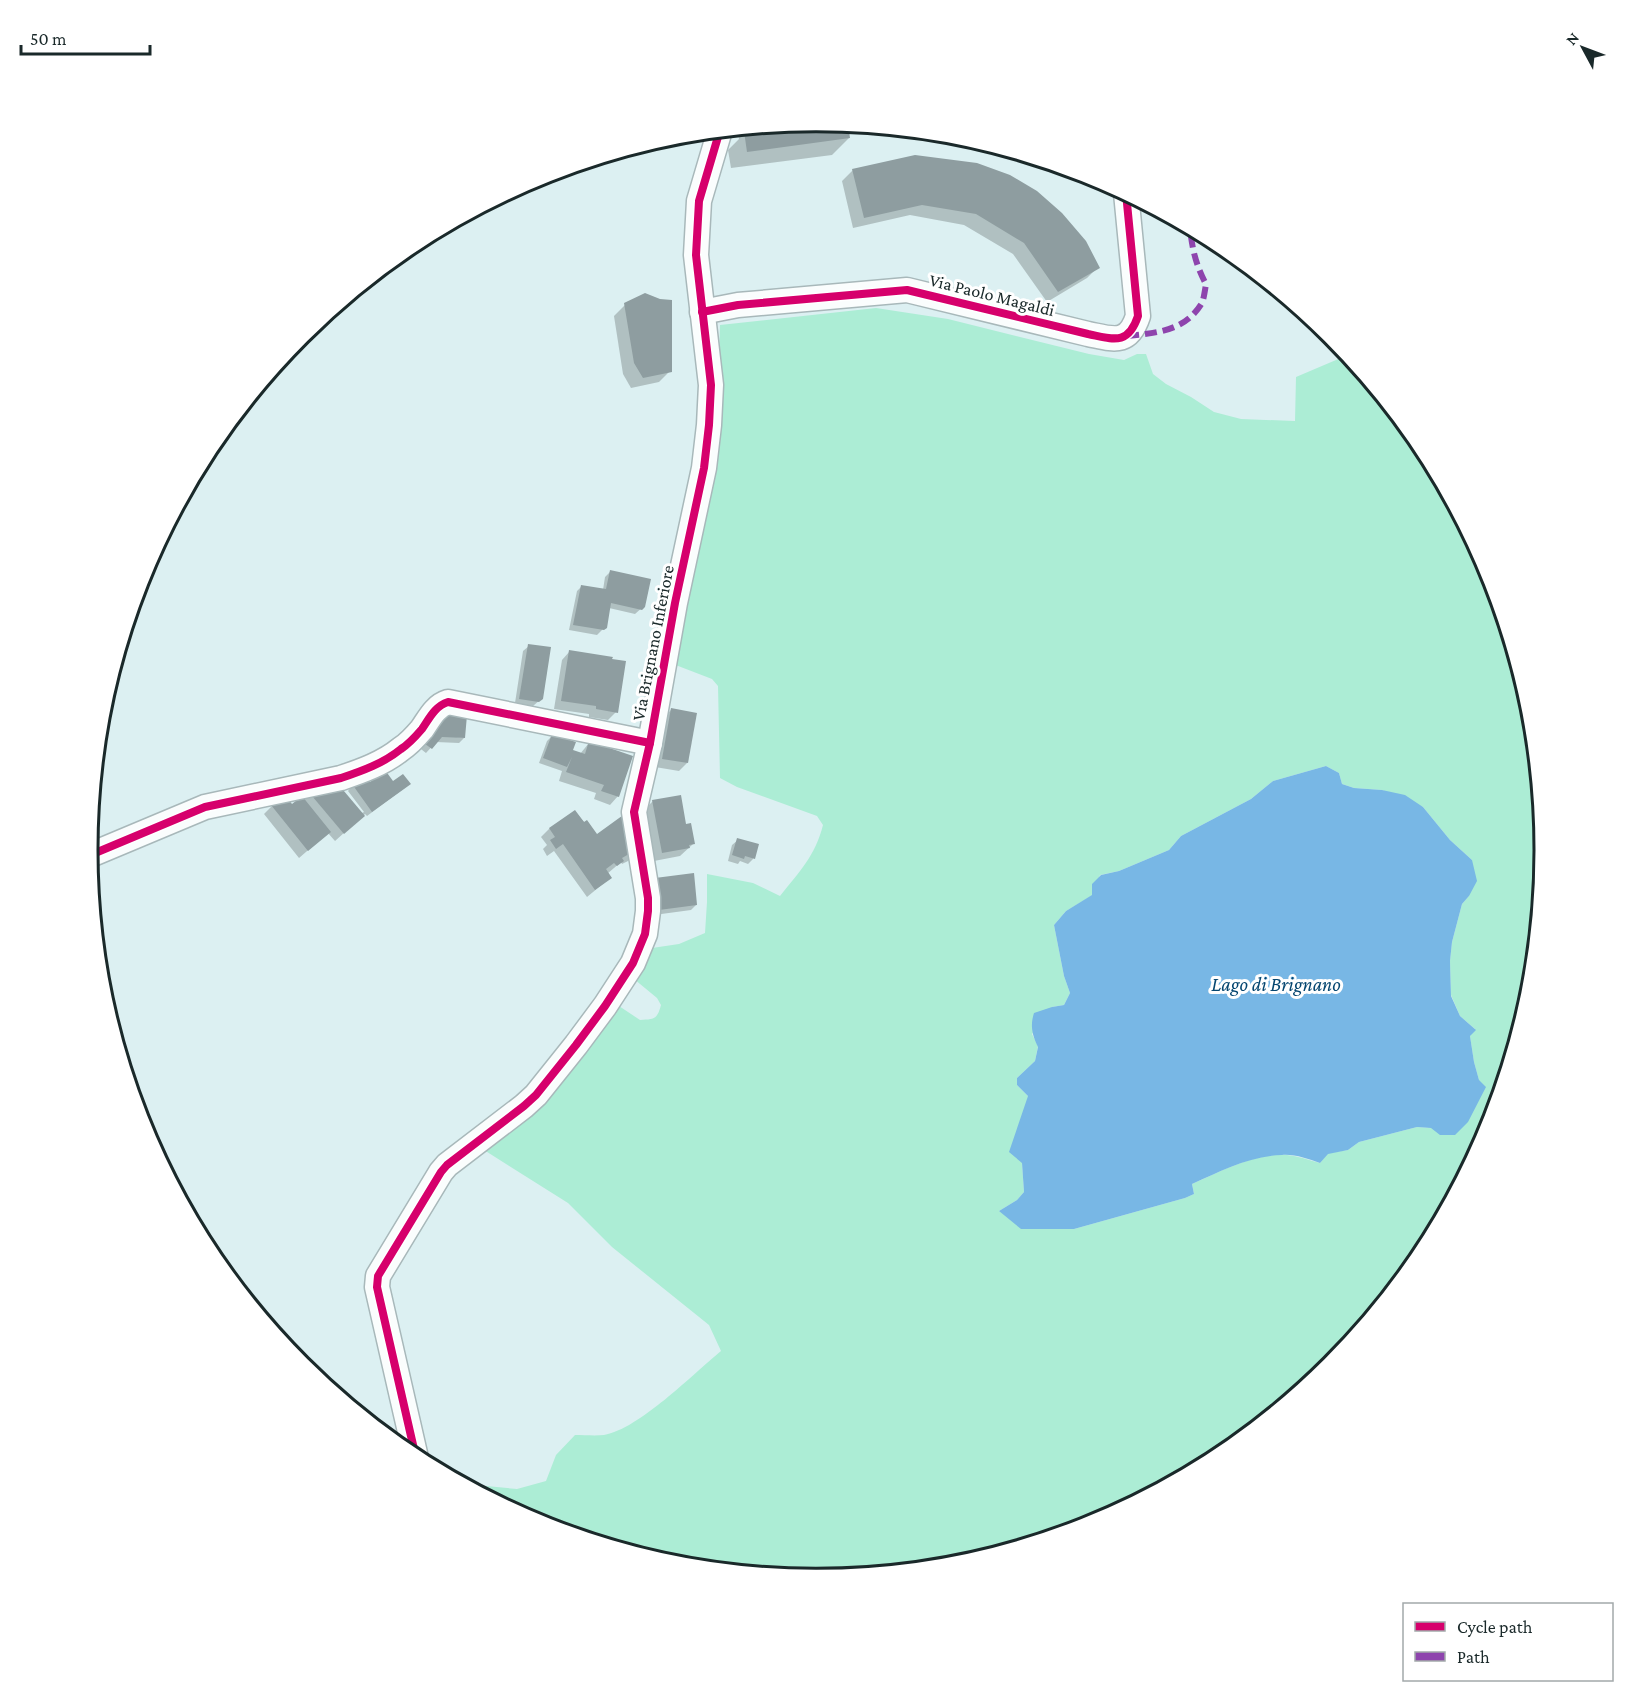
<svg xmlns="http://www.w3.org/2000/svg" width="1631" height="1699" viewBox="0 0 1631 1699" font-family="'Crimson Pro',serif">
<rect width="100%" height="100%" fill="#dcf0f2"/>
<path fill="#acedd5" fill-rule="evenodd" d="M876,308L948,319L1089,354L1124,360L1137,354H1146L1153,374L1166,384L1191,397L1214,412L1241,419L1295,421L1296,377L1336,360L1346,354L1421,445L1489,571L1530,708L1544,850L1530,992L1488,1129L1421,1255L1330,1365L1220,1455L1094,1523L957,1564L815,1578L673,1564L536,1522L465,1484L517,1489L546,1481L556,1455L575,1435C584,1435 595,1436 604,1435C639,1429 693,1374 721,1351L709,1325L612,1247L568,1203L484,1150L531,1114L581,1060L619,1006L640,1020C654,1019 657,1020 661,1005L657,998L634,979L652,948L679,944L705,933L707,902V874L753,883L780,896C800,871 815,856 823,825L817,816L737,787L720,778L718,686L712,679L673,664L719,357L720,325ZM1326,766L1339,773L1342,784L1354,788L1382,790L1423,807L1450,840L1472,860L1469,896L1462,904L1452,942L1450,961L1451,995L1460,1016L1475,1029L1470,1036L1474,1062L1479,1080L1431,1128L1417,1127L1359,1142L1348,1150L1328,1153L1320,1163C1309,1160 1298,1156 1287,1155C1257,1152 1219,1172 1192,1184L1194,1194L1185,1198L1074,1229L999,1211L1017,1200L1024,1192L1022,1163L1028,1096L1017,1085V1078L1035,1061L1038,1046L1032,1034L1052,1007L1064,1005L1070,993L1064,976L1054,925L1066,911L1093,895L1100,875L1119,871L1169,850L1181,836L1251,799L1273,781Z"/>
<path fill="#78b7e5" d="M1326,766L1339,773L1342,784L1354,788L1382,790L1405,795L1423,807L1450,840L1472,860L1477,881L1469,896L1462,904L1452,942L1450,961L1451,996L1460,1016L1476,1030L1470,1036L1474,1062L1479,1080L1486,1087L1468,1122L1455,1135H1440L1431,1128L1417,1127L1359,1142L1348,1150L1328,1154L1320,1163C1308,1159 1295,1154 1282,1155C1250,1156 1221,1171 1192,1184L1194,1194L1185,1198L1074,1229H1021L999,1211L1017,1200L1024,1192L1022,1163L1009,1152L1028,1096L1017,1085V1078L1035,1061L1038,1047C1032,1034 1030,1026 1034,1013L1052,1007L1064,1005L1070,993L1064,976L1054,925L1066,911L1092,895V884L1101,875L1119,871L1169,850L1181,836L1251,799L1273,781Z"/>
<g fill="#0003">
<polygon points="816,121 847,124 849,138 832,155 731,168 728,150 739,139 738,133 742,128"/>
<polygon points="708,132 702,138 687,138 686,134"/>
<polygon points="915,156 976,164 1098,267 1087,278 1047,302 1013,254 964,225 910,215 853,228 842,181 853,170"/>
<polygon points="625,305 670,371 659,382 631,388 623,374 614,316"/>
<polygon points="610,572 644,606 635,614 609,608 605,627 597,635 569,630 577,591 582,586 603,590 605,577"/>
<polygon points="529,646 541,699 533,706 515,703 523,651"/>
<polygon points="570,651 616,712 608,720 589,717 589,714 554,709 562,660"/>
<polygon points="671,710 687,763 679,771 655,767 663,718"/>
<polygon points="425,733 464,738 459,743 436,742 426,753 417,746"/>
<polygon points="553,735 569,757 580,754 589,743 618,796 610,805 594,799 596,793 559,781 562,771 539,763 547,741"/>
<polygon points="392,783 403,789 367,816 365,814 335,841 328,833 299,858 264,814 272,806 292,806 307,791 362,813 364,812 348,791 353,785"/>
<polygon points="653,801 685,826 693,844 680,856 654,861 644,810"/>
<polygon points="575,812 597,836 636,852 628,861 622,864 621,862 607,874 610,878 587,897 554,851 547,856 543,849 547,845 541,837 549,829"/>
<polygon points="738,840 757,845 753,859 748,864 740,861 738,864 728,861 732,845"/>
<polygon points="651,885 696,905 691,910 654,915"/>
</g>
<g fill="#8e9da0">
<polygon points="816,121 848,124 850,138 747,152 744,131 756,130 756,127"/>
<polygon points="915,155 977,163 1010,175 1037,191 1062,213 1086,241 1100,268 1058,292 1024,243 976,214 922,205 864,218 852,169"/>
<polygon points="645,293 660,299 672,300 672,372 643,378 634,363 624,303"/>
<polygon points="610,570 651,579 645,607 642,610 611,603 607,628 604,630 573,625 581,585 606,589"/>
<polygon points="528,644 551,647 543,699 539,702 519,699"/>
<polygon points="569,650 613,657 612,659 626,661 618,713 596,709 596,706 561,701"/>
<polygon points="671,708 697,713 688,763 662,759"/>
<polygon points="448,714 467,715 465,738 442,737 432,749 421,741"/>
<polygon points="552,734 576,742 573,750 585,754 589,741 633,756 619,797 601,791 604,785 566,772 572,757 567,767 543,758"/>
<polygon points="385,770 393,781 403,774 411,784 372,812 352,784 364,775 370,782"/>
<polygon points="338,784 365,816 344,834 307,790"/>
<polygon points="284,794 292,804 302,796 331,832 308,851 271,805"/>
<polygon points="681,795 686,824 691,823 695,844 689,845 690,848 662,853 652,800"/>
<polygon points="575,810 584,822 587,820 597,834 626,813 631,857 629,854 622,858 624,861 617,866 614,863 606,869 612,878 595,890 563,844 556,849 550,840 555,837 549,828"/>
<polygon points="737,838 759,844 755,859 745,856 744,859 732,855"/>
<polygon points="694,873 697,905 659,910 655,878"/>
</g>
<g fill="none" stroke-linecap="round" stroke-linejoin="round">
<defs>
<g id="minor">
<path d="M702,312L738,305L907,290L1088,334C1113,339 1128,346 1138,316L1126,193"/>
<path d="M88,856L205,807L341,778C362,771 384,763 401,749C409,744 416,736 422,729C429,719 435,706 448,702L650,743"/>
<polyline points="416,1458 377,1287 378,1276 441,1172 447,1165 524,1106 536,1095 576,1045 605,1006 633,963 645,934 648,911 648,898 634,812 650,743 675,603 704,468 709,425 711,385 696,255 699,201 720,130"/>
</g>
</defs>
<use href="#minor" stroke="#a8b8ba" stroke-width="27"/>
<use href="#minor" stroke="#fafdfd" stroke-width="24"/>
<path stroke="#8e44ad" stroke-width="6" stroke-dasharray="12 6" stroke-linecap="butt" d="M1127,336C1157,333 1185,331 1202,303C1204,298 1205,290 1206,284C1196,266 1192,248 1190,228"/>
<defs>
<g id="cycleway">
<path d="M702,312L738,305L907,290L1088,334C1113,339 1128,346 1138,316L1126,193"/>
<path d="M88,856L205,807L341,778C362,771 384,763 401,749C409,744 416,736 422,729C429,719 435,706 448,702L650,743"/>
<polyline points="416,1458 377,1287 378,1276 441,1172 447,1165 524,1106 536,1095 576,1045 605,1006 633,963 645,934 648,911 648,898 634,812 650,743 675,603 704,468 709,425 711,385 696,255 699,201 720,130"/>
</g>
</defs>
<use href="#cycleway" stroke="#fff" stroke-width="11"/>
<use href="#cycleway" stroke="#d6006c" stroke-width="8"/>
</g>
<g text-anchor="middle" stroke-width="6" stroke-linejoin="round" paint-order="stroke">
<g font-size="18" fill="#1a292a" stroke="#fff">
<text transform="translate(992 295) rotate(14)" y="6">Via Paolo Magaldi</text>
<text transform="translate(653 643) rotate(-79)" y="6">Via Brignano Inferiore</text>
</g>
<g font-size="20" font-style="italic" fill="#054670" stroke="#fff">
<text x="1276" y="991">Lago di Brignano</text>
</g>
</g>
<path d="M0 0H1631V1699H0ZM98 850a718 718 0 1 1 1436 0a718 718 0 1 1-1436 0Z" fill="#fff" fill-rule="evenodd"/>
<path fill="none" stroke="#1a292a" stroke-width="3" d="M98 850a718 718 0 1 1 1436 0a718 718 0 1 1-1436 0Z"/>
<rect x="1403" y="1603" width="210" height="78" fill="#ffffff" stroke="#a3a9aa" stroke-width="1.5"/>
<rect x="1415" y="1622" width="30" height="9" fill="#d6006c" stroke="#a3a9aa" stroke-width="1.5"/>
<text x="1457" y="1633" font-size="18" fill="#1a292a">Cycle path</text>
<rect x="1415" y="1652" width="30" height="9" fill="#8e44ad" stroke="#a3a9aa" stroke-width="1.5"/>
<text x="1457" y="1663" font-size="18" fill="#1a292a">Path</text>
<g transform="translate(1583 48) rotate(311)" stroke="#ffffff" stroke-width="4.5" paint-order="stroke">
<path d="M0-4.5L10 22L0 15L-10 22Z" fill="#1a292a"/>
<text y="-9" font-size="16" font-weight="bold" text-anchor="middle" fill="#1a292a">N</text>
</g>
<path d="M21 45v9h129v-9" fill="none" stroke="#1a292a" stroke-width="3"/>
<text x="30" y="45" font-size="18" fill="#1a292a" stroke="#ffffff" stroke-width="4.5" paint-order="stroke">50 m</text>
</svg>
